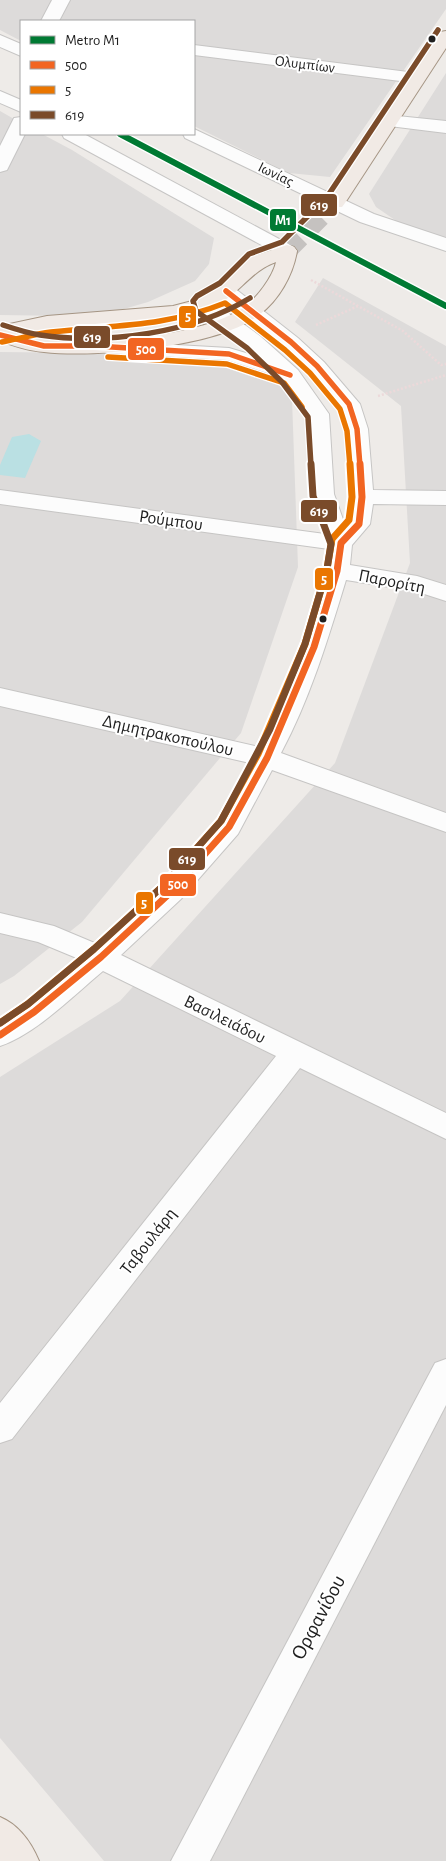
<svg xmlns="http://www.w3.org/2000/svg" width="446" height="1861" viewBox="0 0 446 1861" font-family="'Alegreya Sans',sans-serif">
<rect width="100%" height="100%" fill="#eeebe8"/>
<g fill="#dddbda">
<polygon points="0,0 446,0 446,9 330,177 289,173 194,126 194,21 21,21 21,41 0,30"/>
<polygon points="446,73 446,249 414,233 376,207 369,194"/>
<polygon points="0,111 21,123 21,134 42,134 72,150 214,238 209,264 195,281 148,302 120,310 66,316 0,315"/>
<polygon points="323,278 446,346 446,1861 104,1861 0,1738 0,1077 120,1001 335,763 410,563 401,406 295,322"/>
<polygon points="0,352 180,354 281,375 292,399 298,567 241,733 82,922 14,976 0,984"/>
</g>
<polygon fill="#bae0e3" points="29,434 41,441 25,478 0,475 0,465 12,437"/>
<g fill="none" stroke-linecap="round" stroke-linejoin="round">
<polyline stroke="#c5c2c0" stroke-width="19" stroke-dasharray="19 10" stroke-linecap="butt" points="287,251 335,203"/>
<defs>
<g id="minor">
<polygon points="52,0 70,0 59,21 41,21"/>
<polygon points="0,35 21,44 21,56 0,47"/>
<polygon points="194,45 416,73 422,74 425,78 422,82 416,83 194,55"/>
<polygon points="0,91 21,100 21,112 0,103"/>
<polygon points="388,115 446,121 446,133 381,125 379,121 381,117"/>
<polygon points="21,117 21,134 25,134 7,170 0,172 0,146 14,118"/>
<polygon points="194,129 374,214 446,238 446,251 360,222 185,138 183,134 194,134"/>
<polygon points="62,134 84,134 294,247 297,251 294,255 280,255 64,138"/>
<path d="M226,285L233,287L298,338L324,362L360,404L368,429L373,490L446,491V505L373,504L370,524L352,545L350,565L417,576L446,585V601L415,591L346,580C328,639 310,699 281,753L446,813V832L272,770L238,834L181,899L121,955L446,1113V1139L300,1068L12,1439L0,1443V1403L276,1056L103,971C74,995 36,1034 0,1046V1020L24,1004L79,959L38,942L0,933V913L54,926L97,944L161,885L219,821L250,763L0,706V688L259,747C288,693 320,610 329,549L0,504V490L325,534L312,494L307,414L280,377L227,360L107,353L100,351L97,347L100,343L107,341L229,348L259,357L246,344L196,308L193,304L196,300L203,298L210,300L260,336L298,370L329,414L334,494L345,525L348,522L351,497L346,429L339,405L310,370L284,346L219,295L216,291L219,287Z"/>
<polygon points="446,1359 446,1405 210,1861 171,1861 435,1363"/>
</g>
<g id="major">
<polygon points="446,31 446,48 345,203 342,207 328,207 325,203 407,78 440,32"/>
<path d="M287,245L294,247L297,251C293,275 279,300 259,315C220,347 95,358 44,352C29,351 14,346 0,341V326L47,316L173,306L196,300L219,287L248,258ZM276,262C273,277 256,299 243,308C197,339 73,349 20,334C82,321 148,329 208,309C236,300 249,271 276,262Z"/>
<path d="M0,1817C19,1825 31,1842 39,1861H0Z"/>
</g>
</defs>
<use href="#minor" stroke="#c6c5c4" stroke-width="2"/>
<use href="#major" stroke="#a59584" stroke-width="2"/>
<g stroke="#ecd9da" stroke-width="2.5" stroke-dasharray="2 2" stroke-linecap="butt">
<polyline points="311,280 403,331 441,365 446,364"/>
<polyline points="316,325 358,306"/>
<polyline points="378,396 446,375"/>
</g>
<use href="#minor" fill="#fcfcfc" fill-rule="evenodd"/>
<use href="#major" fill="#f1eae5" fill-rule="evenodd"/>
<defs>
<g id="bus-1-far1">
<polyline points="226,291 291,342 317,366 349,404 357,429 360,466"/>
<polyline points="0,335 44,346 95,346 229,354 290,375"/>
</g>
<polyline id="bus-1" points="0,1035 34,1012 101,957 171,892 229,827 267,758 314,647 337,571 341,543 359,524 362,497 360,464"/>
<g id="bus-2-far1">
<path d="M2,342C18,339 35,334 51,332C113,325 166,327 225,303L285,350L310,373L340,409L347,431L350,466"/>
<polyline points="108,357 227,364 284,383 302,407"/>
</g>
<polyline id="bus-2" points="0,1023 28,1004 94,949 164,885 221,821 258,754 305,644 327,569 332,539 349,520 352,497 350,464"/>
<g id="bus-3-far1">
<path d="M3,325C15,329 27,333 40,335C106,345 193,333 250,298"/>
<polyline points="311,466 308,417 282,382 247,348 196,311 193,301 197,296 220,283 249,254 282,242 327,197 438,30"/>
</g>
<polyline id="bus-3" points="0,1023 28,1004 94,949 164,885 221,821 270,729 305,644 327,569 331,544 313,496 311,464"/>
</defs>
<use href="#bus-1-far1" stroke="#fff" stroke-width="8"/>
<use href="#bus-1" stroke="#fff" stroke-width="11"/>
<use href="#bus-2-far1" stroke="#fff" stroke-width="8"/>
<use href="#bus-2" stroke="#fff" stroke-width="11"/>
<use href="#bus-3-far1" stroke="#fff" stroke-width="8"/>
<use href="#bus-3" stroke="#fff" stroke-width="11"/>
<use href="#bus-1-far1" stroke="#f26522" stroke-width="5.5"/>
<use href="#bus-1" stroke="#f26522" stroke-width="7"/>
<use href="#bus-2-far1" stroke="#ea7600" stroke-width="5.5"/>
<use href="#bus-2" stroke="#ea7600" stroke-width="7"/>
<use href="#bus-3-far1" stroke="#7a4b2a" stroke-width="5.5"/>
<use href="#bus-3" stroke="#7a4b2a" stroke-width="7"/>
<defs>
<polyline id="metro-1" points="120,134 446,306"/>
</defs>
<use href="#metro-1" stroke="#fff" stroke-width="9"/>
<use href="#metro-1" stroke="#007a33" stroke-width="6"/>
</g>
<g fill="#1f1f1f" stroke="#fff" stroke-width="2">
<circle cx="432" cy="39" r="4.5"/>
<circle cx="323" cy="619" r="4.5"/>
</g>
<g text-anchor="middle" stroke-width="4" stroke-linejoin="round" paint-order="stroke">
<g font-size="15" fill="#1f1f1f" stroke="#fff">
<text transform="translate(305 64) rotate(7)" y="5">Ολυμπίων</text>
<text transform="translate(276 174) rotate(26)" y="5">Ιωνίας</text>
</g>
<g font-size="18" fill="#1f1f1f" stroke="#fff">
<text transform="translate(171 520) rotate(8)" y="6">Ρούμπου</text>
<text transform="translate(392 581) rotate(11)" y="6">Παρορίτη</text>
<text transform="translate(168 735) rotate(13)" y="6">Δημητρακοπούλου</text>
<text transform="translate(225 1019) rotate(26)" y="6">Βασιλειάδου</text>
<text transform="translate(148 1241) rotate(-52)" y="6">Ταβουλάρη</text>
</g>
<g font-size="21" fill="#1f1f1f" stroke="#fff">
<text transform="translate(318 1617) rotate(-62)" y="7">Ορφανίδου</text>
</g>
</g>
<g stroke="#fff" stroke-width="2">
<rect x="300" y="193" width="38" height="24" rx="5" fill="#7a4b2a"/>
<rect x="269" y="208" width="28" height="24" rx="5" fill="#007a33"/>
<rect x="178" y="305" width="19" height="24" rx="5" fill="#ea7600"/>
<rect x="73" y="325" width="38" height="24" rx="5" fill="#7a4b2a"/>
<rect x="127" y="337" width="38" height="24" rx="5" fill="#f26522"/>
<rect x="300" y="499" width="38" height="24" rx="5" fill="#7a4b2a"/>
<rect x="314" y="567" width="20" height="24" rx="5" fill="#ea7600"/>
<rect x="168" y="847" width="38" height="24" rx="5" fill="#7a4b2a"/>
<rect x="159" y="873" width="38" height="24" rx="5" fill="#f26522"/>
<rect x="135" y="891" width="19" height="24" rx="5" fill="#ea7600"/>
</g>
<g font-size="14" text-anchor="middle" font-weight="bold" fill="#fff">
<text x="319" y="210">619</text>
<text x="283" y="225">Μ1</text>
<text x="188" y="321">5</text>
<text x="92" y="342">619</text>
<text x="146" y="354">500</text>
<text x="319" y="516">619</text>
<text x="324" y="584">5</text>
<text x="187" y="864">619</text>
<text x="178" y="889">500</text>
<text x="144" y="908">5</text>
</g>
<rect x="20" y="20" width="175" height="115" fill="#ffffff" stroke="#a5a5a5"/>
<rect x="30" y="36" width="25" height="8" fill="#007a33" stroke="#a5a5a5"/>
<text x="65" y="45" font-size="15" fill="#1f1f1f">Metro Μ1</text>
<rect x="30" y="61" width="25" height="8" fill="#f26522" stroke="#a5a5a5"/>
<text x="65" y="70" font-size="15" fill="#1f1f1f">500</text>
<rect x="30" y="86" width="25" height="8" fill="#ea7600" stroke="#a5a5a5"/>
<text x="65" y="95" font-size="15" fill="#1f1f1f">5</text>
<rect x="30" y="111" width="25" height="8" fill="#7a4b2a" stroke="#a5a5a5"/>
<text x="65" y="120" font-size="15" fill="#1f1f1f">619</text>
</svg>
